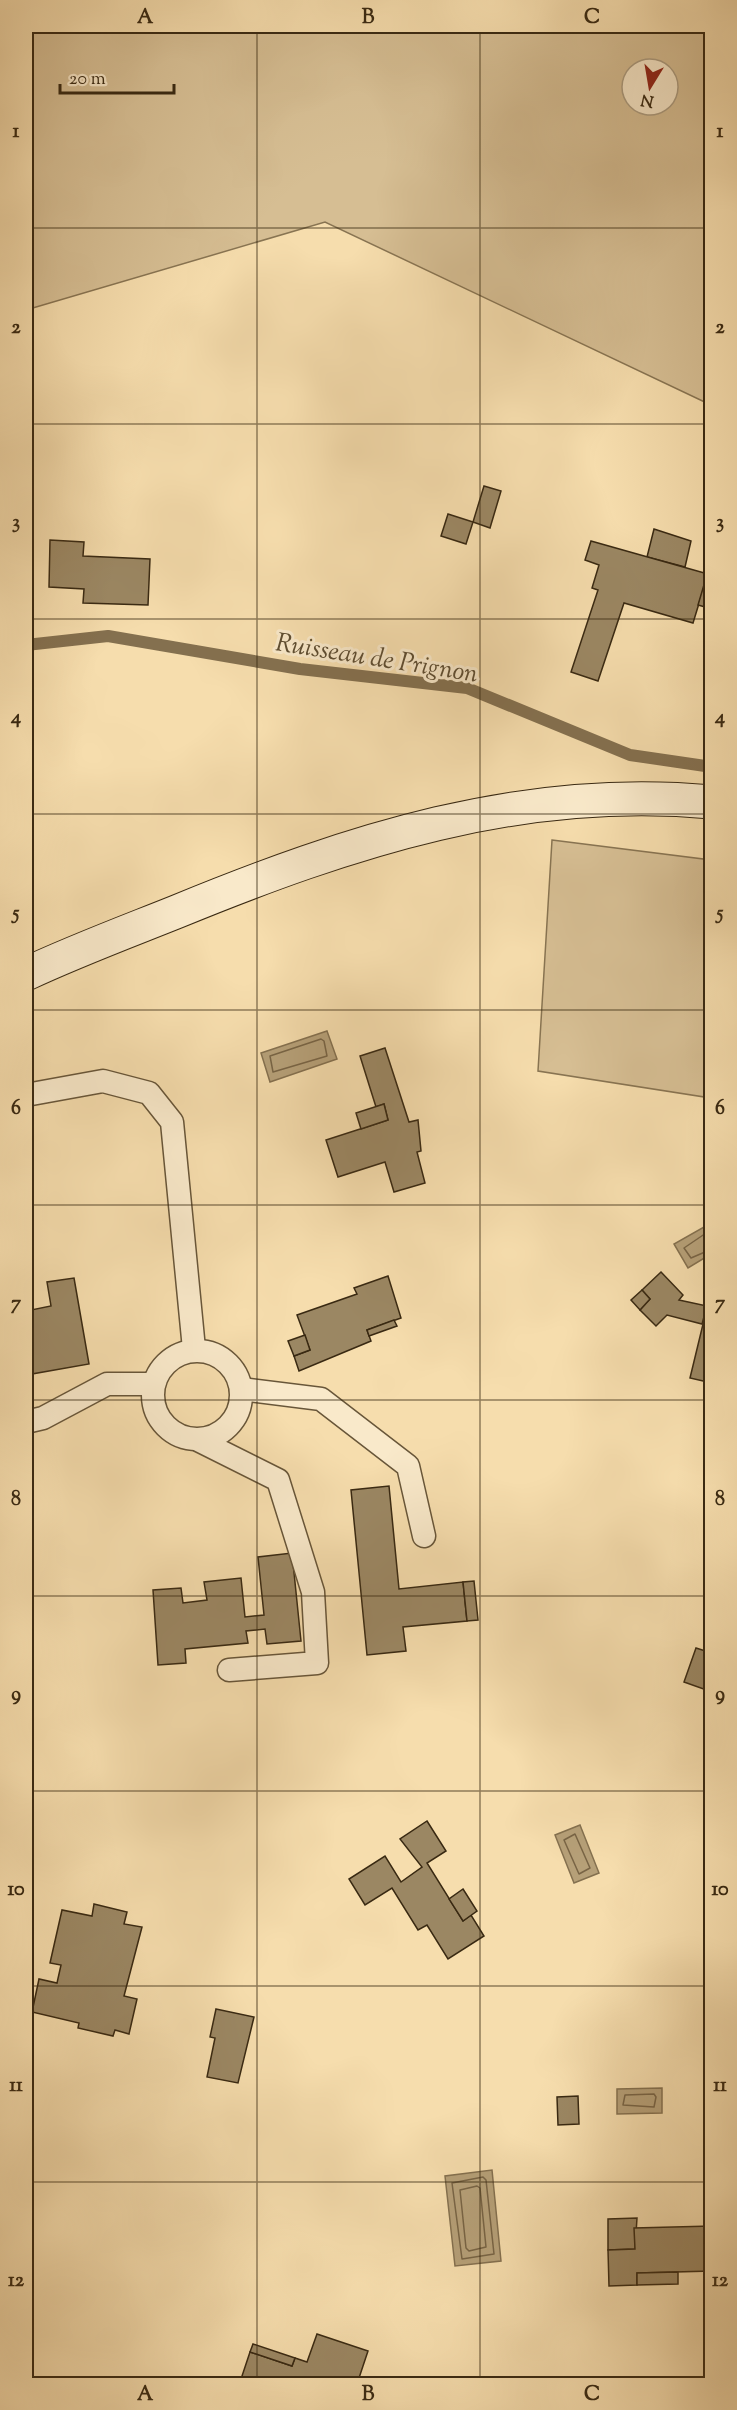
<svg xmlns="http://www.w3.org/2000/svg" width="737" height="2410" viewBox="0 0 737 2410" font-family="'Sorts Mill Goudy',serif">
<rect width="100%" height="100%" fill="#f6ddad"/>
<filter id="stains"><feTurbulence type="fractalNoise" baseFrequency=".00333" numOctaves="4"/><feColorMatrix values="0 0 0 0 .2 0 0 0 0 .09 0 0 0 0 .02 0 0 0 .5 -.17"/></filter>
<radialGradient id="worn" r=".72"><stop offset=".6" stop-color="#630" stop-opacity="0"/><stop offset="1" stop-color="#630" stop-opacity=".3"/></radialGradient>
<g fill="#d6be93" stroke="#887452" stroke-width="1.5" fill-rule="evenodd">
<path d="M26,26H711V405L325,222L26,310ZM632,69H668V105H632Z"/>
<polygon points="552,840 711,860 711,1098 538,1071"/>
</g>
<g fill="#b6a078" stroke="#84704f" stroke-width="1.5">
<polygon points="327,1031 337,1059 270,1082 261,1053"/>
<polygon points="711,1223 711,1254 688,1268 674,1244"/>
<polygon points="580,1825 599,1873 574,1883 555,1835"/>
<polygon points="662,2088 662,2113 617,2114 617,2089"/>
<polygon points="492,2170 501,2261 455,2266 445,2176"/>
</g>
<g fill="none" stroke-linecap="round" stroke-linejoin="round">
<g stroke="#786445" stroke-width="1.5">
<polygon points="321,1039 324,1041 327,1056 273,1072 270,1056"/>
<polyline points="712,1229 684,1248 691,1258 712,1249"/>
<polygon points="575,1834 590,1868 579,1874 564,1840"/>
<polygon points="654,2094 656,2097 654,2107 623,2105 625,2095"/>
<polygon points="483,2177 486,2180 494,2254 462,2259 452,2183"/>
<polygon points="477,2186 480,2188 486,2247 469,2251 466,2248 460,2190"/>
</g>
<polyline stroke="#84704f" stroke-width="12" points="26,645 108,636 300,669 467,688 630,755 712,767"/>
</g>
<g fill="#9b8763" stroke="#392912" stroke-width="1.5">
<polygon points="484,486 501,491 490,528 473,522"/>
<polygon points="448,514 473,522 466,544 441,536"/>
<polygon points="654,529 691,541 685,567 647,557"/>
<polygon points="50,540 84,542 83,556 150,559 148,605 83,603 84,589 49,587"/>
<polygon points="591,541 708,574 693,623 624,603 598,681 571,672 598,590 592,588 599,565 585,560"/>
<polygon points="709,568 712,569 712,609 698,605"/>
<polygon points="385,1048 409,1122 418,1120 421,1151 417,1152 425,1183 394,1192 385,1162 338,1177 326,1140 388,1120 384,1104 376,1107 360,1056"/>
<polygon points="384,1104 388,1120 361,1129 356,1113"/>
<polygon points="661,1272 683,1295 679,1300 707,1306 702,1324 667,1315 656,1326 640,1310 650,1299 642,1290"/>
<polygon points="388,1276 401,1318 367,1330 371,1341 299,1371 294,1356 310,1350 297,1315 357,1294 354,1288"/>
<polygon points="74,1278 89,1364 26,1375 26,1311 51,1306 47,1282"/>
<polygon points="642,1290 650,1299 640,1310 631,1300"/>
<polygon points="711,1291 712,1291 712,1383 690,1378"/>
<polygon points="394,1320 397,1326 369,1336 367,1330"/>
<polygon points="305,1335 310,1350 294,1356 288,1341"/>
<polygon points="389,1486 399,1589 463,1582 467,1621 403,1627 406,1651 367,1655 351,1490"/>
<polygon points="292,1553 301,1641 267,1644 265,1629 246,1631 248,1643 185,1649 186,1663 158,1665 153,1590 181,1588 183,1603 207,1600 204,1582 241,1578 245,1617 264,1615 258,1557"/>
<polygon points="474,1581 478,1620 467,1621 463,1582"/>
<polygon points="696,1648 712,1653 712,1692 684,1682"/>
<polygon points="427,1821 446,1851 427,1863 463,1921 471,1915 484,1936 448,1959 427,1925 418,1930 392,1888 365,1905 349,1879 385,1856 401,1882 422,1867 400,1839"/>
<polygon points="463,1889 477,1911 463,1921 449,1899"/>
<polygon points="94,1904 127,1912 124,1924 142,1927 124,1996 137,1999 129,2034 115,2030 113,2036 78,2028 79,2023 32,2012 39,1979 57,1983 61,1965 50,1963 62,1910 92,1916"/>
<polygon points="216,2009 254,2017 238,2083 207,2077 215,2038 210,2037"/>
<polygon points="578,2096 579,2124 558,2125 557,2097"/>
<polygon points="637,2218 635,2249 608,2250 608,2219"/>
<polygon points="712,2226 712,2271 637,2273 637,2285 609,2286 608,2250 635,2249 634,2228"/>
<polygon points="678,2272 678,2284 637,2285 637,2273"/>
<polygon points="317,2334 368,2351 357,2384 243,2384 242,2376 250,2352 292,2366 295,2358 307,2362"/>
<polygon points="253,2344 295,2358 292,2366 250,2352"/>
</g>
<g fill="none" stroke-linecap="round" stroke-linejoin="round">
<defs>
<g id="lane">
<polyline points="26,1095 103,1081 149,1093 172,1122 194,1349"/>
<circle cx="197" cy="1395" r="44"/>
<polyline points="241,1389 321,1399 408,1466 424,1536"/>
<polyline points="26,1422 43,1418 107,1384 152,1384"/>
<polyline points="200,1441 278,1480 313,1592 317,1663 229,1670"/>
</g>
<path id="secondary" d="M26,974C75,951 126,932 176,912C349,841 522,784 712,802"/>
</defs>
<use href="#lane" stroke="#685639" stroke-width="25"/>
<use href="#secondary" stroke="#392912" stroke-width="35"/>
<use href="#lane" stroke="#f9e9ca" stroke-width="22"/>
<use href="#secondary" stroke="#f9e9ca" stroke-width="33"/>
</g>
<path fill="none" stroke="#392912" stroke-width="1.5" stroke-opacity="0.55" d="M257,26V2384M480,26V2384M26,228H712M26,424H712M26,619H712M26,814H712M26,1010H712M26,1205H712M26,1400H712M26,1596H712M26,1791H712M26,1986H712M26,2182H712"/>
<g text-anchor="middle" stroke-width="6" stroke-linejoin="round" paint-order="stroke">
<g font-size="26" font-style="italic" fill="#5e4d31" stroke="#f9e9ca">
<text transform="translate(377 657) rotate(9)" y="9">Ruisseau de Prignon</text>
</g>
</g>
<rect width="737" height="2410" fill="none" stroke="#f6ddad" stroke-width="66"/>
<g transform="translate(650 87) rotate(191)"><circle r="28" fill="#f9e9ca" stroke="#ac9c80" stroke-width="1.5"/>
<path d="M0-4.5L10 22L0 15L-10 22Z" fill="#8f2418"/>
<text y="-9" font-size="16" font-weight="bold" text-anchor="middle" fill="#392912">N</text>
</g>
<path d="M60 84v9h114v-9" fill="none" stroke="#392912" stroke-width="3"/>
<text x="69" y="84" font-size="18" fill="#392912" stroke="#f9e9ca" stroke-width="4.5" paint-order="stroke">20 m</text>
<rect x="33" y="33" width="671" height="2344" fill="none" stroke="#392912" stroke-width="2"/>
<g font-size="20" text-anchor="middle" font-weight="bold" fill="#392912">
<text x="145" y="23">A</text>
<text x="368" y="23">B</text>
<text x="592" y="23">C</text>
<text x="16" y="137">1</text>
<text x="720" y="137">1</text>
<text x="16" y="333">2</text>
<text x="720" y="333">2</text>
<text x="16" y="528">3</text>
<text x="720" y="528">3</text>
<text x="16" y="723">4</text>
<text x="720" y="723">4</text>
<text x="16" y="919">5</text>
<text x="720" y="919">5</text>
<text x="16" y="1114">6</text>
<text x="720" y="1114">6</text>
<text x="16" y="1309">7</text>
<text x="720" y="1309">7</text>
<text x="16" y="1505">8</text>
<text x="720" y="1505">8</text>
<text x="16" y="1700">9</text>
<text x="720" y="1700">9</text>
<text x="16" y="1895">10</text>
<text x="720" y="1895">10</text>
<text x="16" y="2091">11</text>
<text x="720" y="2091">11</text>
<text x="16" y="2286">12</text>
<text x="720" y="2286">12</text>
<text x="145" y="2400">A</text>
<text x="368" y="2400">B</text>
<text x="592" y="2400">C</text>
</g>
<rect width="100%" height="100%" filter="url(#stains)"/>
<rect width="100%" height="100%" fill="url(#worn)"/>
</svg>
